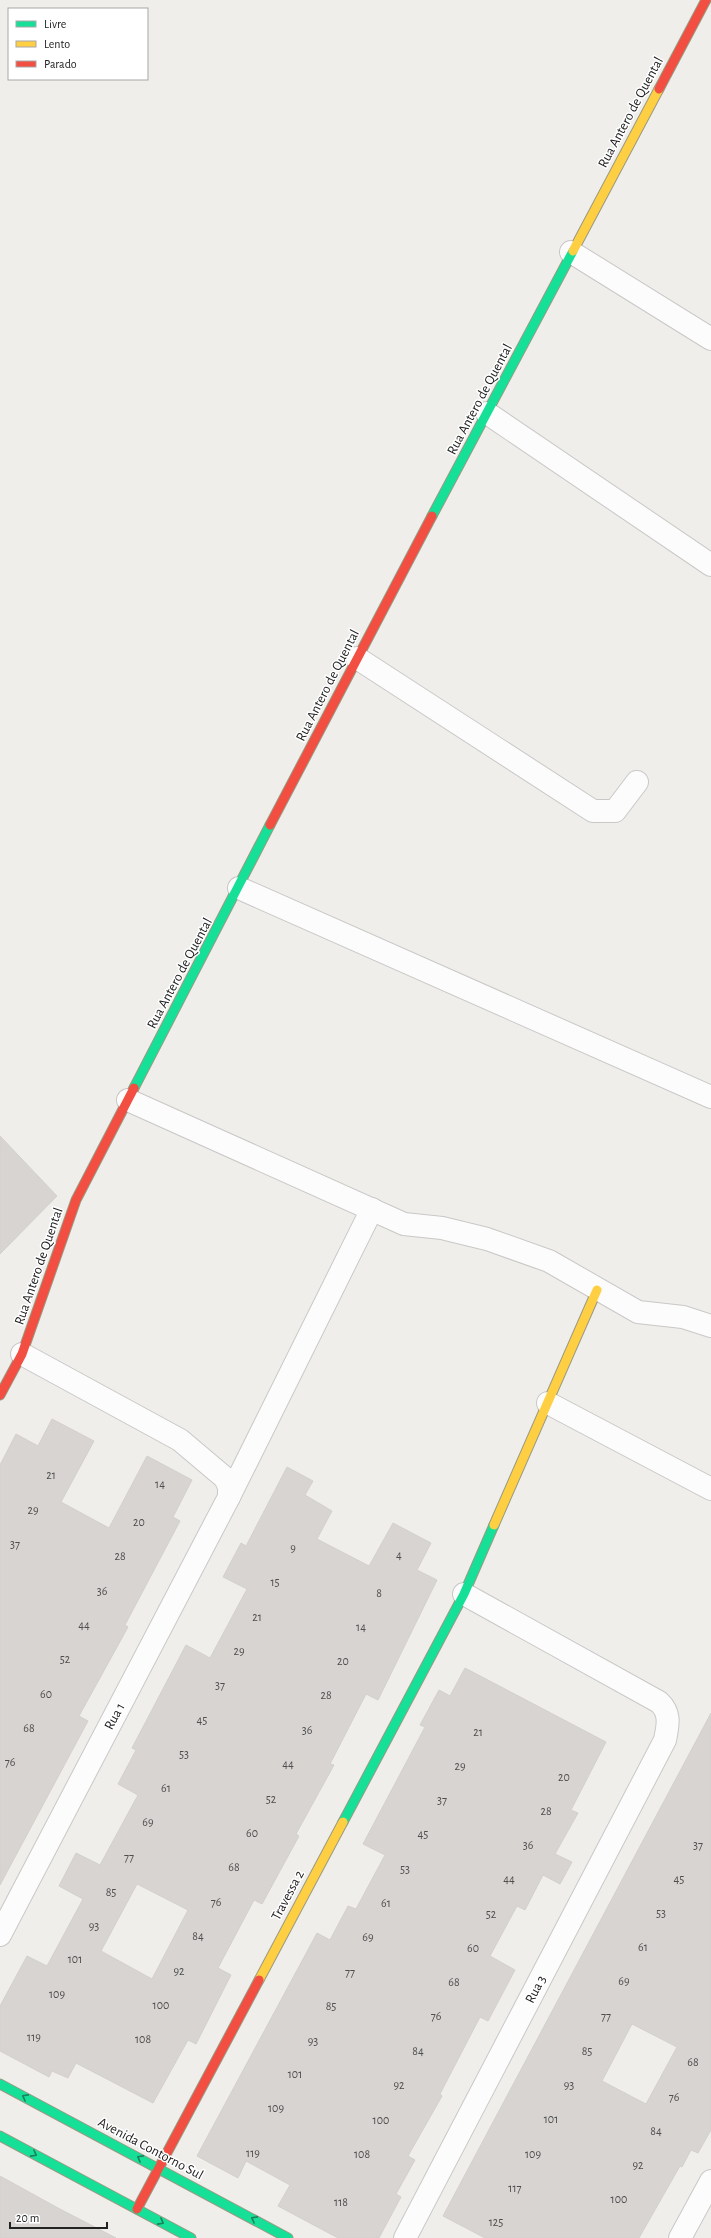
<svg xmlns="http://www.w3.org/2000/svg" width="711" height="2238" viewBox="0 0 711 2238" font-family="'Alegreya Sans',sans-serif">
<rect width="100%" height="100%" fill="#f0eeeb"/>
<g fill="#d7d4d2" stroke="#d3d0cc" fill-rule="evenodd">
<polygon points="0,1136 57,1196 0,1254"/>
<polygon points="52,1419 94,1441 61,1502 109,1528 147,1456 192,1480 173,1517 180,1521 125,1625 128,1627 79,1716 88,1721 0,1885 0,1465 16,1434 38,1446"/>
<path d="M287,1467L313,1481L305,1495L332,1511L317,1539L369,1566L393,1523L431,1543L417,1570L437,1580L378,1700L366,1694L330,1764L334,1765L296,1834L299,1836L262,1904L254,1900L218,1968L231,1975L196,2044L188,2040L153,2103L76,2063L68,2078L52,2071L49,2077L0,2051V2006L27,1956L47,1966L83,1899L59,1886L76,1853L100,1865L138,1795L118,1784L136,1750L132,1748L186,1645L210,1658L247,1589L223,1577L241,1543L246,1546ZM137,1884L188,1910L152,1979L101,1951Z"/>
<polygon points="465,1668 606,1742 571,1810 578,1813 555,1854 572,1862 560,1884 543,1875 525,1910 517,1906 490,1956 515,1970 488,2021 480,2017 440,2094 442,2096 408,2156 415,2160 396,2194 401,2197 379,2238 338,2238 278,2206 290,2185 246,2161 238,2178 197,2156 317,1933 330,1940 348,1906 356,1909 385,1855 363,1844 425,1727 420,1725 439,1690 450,1696"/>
<path d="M711,1713V2130L698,2153L691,2150L682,2167L680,2166L639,2238H485L443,2216ZM632,2024L677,2047L646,2104L602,2081Z"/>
<polygon points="0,2176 58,2208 116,2238 0,2238"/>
</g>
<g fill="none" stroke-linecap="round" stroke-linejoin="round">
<defs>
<g id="street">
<polyline points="571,252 711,339"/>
<polyline points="487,413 711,565"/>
<polyline points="357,658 593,811 615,811 637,782"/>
<polyline points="239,888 711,1097"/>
<polyline points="128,1100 404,1224 442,1228 487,1239 549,1261 638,1312 683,1317 711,1326"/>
<polyline points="22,1354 180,1440 225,1478 229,1487 229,1497"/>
<polyline points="548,1403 711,1489"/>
<polyline points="0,1935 229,1497 372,1209"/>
<path d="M405,2238L665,1740C668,1725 671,1713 659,1702L464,1594"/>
<polyline points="680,2238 711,2181"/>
</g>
<g id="fast">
<polyline points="432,516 573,251"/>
<polyline points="134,1088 270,825"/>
<polyline points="343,1822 464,1594 494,1525"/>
<polyline points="0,2084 288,2238"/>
<polyline points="0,2136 191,2238"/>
</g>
<g id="slow">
<polyline points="573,251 659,89"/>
<polyline points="494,1525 597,1290"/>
<polyline points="259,1980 343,1822"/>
</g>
<g id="jam">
<polyline points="659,89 706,0"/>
<polyline points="270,825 432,516"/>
<polyline points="0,1395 22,1354 76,1200 134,1088"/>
<polyline points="137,2209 259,1980"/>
</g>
</defs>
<use href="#street" stroke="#c9c8c7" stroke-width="24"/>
<use href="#fast" stroke="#999a82" stroke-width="11"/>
<use href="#slow" stroke="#999a82" stroke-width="11"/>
<use href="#jam" stroke="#999a82" stroke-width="11"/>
<use href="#street" stroke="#fdfcfc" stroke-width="22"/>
<use href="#fast" stroke="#16e098" stroke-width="9"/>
<use href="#slow" stroke="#ffcf43" stroke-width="9"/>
<use href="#jam" stroke="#f24e42" stroke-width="9"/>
</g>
<defs><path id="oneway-chevron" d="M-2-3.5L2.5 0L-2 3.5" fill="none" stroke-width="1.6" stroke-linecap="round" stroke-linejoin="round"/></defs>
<g stroke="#1c815d">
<use href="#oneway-chevron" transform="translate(25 2097) rotate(-152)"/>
<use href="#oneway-chevron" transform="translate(34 2154) rotate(28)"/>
<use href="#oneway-chevron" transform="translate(140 2158) rotate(-152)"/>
<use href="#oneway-chevron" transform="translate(254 2219) rotate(-152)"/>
<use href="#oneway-chevron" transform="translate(161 2222) rotate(28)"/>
</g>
<g text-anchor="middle" stroke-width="3" stroke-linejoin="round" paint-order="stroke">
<g font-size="12" fill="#4f4e4e">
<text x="51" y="1479">21</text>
<text x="160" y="1488">14</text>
<text x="33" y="1514">29</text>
<text x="139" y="1526">20</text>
<text x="15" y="1548">37</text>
<text x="293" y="1552">9</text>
<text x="399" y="1559">4</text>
<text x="120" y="1560">28</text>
<text x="275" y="1586">15</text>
<text x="102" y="1595">36</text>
<text x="379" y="1597">8</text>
<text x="257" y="1621">21</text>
<text x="84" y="1629">44</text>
<text x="361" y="1631">14</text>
<text x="239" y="1655">29</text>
<text x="65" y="1663">52</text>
<text x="343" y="1665">20</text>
<text x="220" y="1689">37</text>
<text x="46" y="1698">60</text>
<text x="326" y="1699">28</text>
<text x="202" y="1724">45</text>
<text x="29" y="1732">68</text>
<text x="307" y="1734">36</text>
<text x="478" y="1736">21</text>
<text x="184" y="1758">53</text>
<text x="10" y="1766">76</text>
<text x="288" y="1768">44</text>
<text x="460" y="1770">29</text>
<text x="564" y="1781">20</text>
<text x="166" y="1792">61</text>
<text x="271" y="1803">52</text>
<text x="442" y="1804">37</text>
<text x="546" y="1815">28</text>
<text x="148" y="1826">69</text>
<text x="252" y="1837">60</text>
<text x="423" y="1838">45</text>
<text x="528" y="1849">36</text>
<text x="698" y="1849">37</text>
<text x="129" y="1861">77</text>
<text x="234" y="1871">68</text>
<text x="405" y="1873">53</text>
<text x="509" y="1883">44</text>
<text x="679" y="1883">45</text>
<text x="111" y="1896">85</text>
<text x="216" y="1906">76</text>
<text x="386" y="1907">61</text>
<text x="661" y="1917">53</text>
<text x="491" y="1918">52</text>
<text x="94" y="1930">93</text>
<text x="198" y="1940">84</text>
<text x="368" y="1941">69</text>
<text x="643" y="1951">61</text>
<text x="473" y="1952">60</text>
<text x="75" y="1963">101</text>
<text x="179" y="1975">92</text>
<text x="350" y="1976">77</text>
<text x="624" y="1985">69</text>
<text x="454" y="1986">68</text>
<text x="57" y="1998">109</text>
<text x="161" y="2009">100</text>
<text x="331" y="2010">85</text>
<text x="436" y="2020">76</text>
<text x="606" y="2020">77</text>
<text x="34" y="2041">119</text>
<text x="143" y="2043">108</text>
<text x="313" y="2045">93</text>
<text x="418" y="2055">84</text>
<text x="587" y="2055">85</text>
<text x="693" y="2066">68</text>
<text x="295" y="2078">101</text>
<text x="399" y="2089">92</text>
<text x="569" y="2089">93</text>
<text x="674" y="2101">76</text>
<text x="276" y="2112">109</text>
<text x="551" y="2123">101</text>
<text x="381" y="2124">100</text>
<text x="656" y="2135">84</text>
<text x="253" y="2157">119</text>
<text x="362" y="2158">108</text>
<text x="533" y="2158">109</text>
<text x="638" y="2169">92</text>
<text x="515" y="2192">117</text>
<text x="619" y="2203">100</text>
<text x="341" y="2206">118</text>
<text x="496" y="2226">125</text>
</g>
<g font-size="14" fill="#222" stroke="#fff">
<text transform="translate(630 112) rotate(-62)" y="5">Rua Antero de Quental</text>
<text transform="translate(479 399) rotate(-62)" y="5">Rua Antero de Quental</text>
<text transform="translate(327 685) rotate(-63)" y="5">Rua Antero de Quental</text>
<text transform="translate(179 973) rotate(-62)" y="5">Rua Antero de Quental</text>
<text transform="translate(38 1266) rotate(-71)" y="5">Rua Antero de Quental</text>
<text transform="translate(114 1716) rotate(-62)" y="5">Rua 1</text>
<text transform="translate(287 1895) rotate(-62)" y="5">Travessa 2</text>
<text transform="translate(535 1989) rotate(-63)" y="5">Rua 3</text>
<text transform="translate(151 2148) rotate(28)" y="5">Avenida Contorno Sul</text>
</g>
</g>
<rect x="8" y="8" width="140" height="72" fill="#ffffff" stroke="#a7a7a7"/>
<rect x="16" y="21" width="20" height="6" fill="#16e098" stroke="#a7a7a7"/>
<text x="44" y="28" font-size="12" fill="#222222">Livre</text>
<rect x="16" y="41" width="20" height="6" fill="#ffcf43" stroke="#a7a7a7"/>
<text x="44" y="48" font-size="12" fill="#222222">Lento</text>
<rect x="16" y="61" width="20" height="6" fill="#f24e42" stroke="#a7a7a7"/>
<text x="44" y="68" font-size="12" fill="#222222">Parado</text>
<path d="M10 2222v6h97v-6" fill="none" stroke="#222222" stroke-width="2"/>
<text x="16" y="2222" font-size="12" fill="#222222" stroke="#ffffff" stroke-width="3" paint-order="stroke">20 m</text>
</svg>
